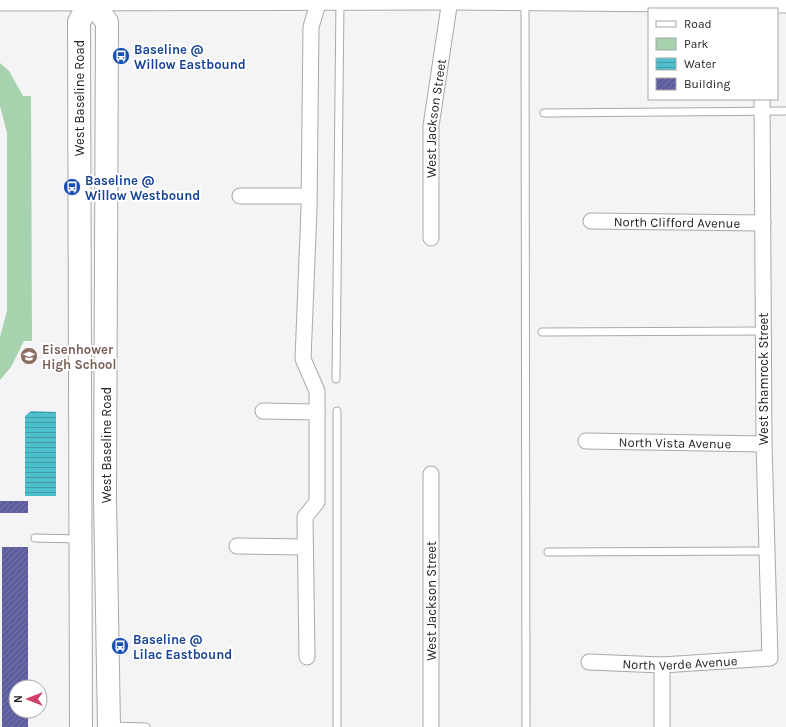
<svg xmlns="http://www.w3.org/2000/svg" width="786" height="727" viewBox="0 0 786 727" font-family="Karla,sans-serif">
<defs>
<pattern id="water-rules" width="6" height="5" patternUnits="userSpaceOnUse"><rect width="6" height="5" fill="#4dbfcd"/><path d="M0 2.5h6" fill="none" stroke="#409ba6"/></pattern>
<pattern id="building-hatch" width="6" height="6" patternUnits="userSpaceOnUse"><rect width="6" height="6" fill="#5e5da0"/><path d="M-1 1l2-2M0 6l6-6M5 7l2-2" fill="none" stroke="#7675a7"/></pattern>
</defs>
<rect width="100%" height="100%" fill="#f4f4f6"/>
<polygon fill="#a6d3ad" points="0,63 9,71 23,96 31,96 32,341 24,341 11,367 0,380 0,337 7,311 7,133 0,106"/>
<polygon fill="url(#water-rules)" points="31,411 56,412 56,496 25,496 25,416"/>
<g fill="url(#building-hatch)">
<rect x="0" y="501" width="28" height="12"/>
<polygon points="2,547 28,547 28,687 16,687 16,711 28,711 28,727 2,727"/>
</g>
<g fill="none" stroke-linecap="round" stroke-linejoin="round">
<defs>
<g id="service">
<polyline points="525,2 526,727"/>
<polyline points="544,113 786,111"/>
<polyline points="542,332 763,331"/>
<polyline points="336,379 340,0"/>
<polyline points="35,538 78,539"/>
<polyline points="548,552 767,551"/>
<polyline points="111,726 146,727"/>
<polyline points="337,727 337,411"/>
</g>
<g id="minor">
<polyline points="240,196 309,196"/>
<path id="s1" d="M591,221L763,223"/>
<path id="s2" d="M431,238V126L450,0"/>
<polyline points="263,411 317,412"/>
<path id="s3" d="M586,441L764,444"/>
<polyline points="431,474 431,727"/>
<polyline points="237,546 305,547"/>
<polyline points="307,657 305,517 317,502 317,391 303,359 309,209 311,27 319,0"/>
<path id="s4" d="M589,662L662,665L770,658L764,444L762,99"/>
<polyline points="662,665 662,727"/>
</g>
<polyline id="tertiary" points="0,1 450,0 786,3"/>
<g id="primary">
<polyline points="91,1 107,22 105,497 109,727"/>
<polyline points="81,727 79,22 91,0"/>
</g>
</defs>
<use href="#service" stroke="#a9a9aa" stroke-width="9"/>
<use href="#minor" stroke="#a9a9aa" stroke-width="17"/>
<use href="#tertiary" stroke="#a9a9aa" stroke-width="21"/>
<use href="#primary" stroke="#a9a9aa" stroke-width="24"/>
<use href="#service" stroke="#fff" stroke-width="7"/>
<use href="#minor" stroke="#fff" stroke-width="15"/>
<use href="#tertiary" stroke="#fff" stroke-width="19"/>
<use href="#primary" stroke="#fff" stroke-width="22"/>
</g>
<defs>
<symbol id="bus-disc" viewBox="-11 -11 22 22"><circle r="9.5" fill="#1a4fb4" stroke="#fff"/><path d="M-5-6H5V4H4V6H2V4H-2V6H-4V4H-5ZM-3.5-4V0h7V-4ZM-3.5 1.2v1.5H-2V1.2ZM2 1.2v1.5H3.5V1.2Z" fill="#fff"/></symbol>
<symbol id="school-disc" viewBox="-11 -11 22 22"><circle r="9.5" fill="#8d6e63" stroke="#fff"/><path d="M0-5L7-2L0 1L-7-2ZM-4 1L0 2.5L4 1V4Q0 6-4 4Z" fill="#fff"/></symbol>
</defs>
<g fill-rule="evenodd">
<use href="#bus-disc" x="111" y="46" width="20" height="20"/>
<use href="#bus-disc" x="62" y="177" width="20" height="20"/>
<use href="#school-disc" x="19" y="346" width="20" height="20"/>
<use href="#bus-disc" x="110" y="636" width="20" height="20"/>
</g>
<g text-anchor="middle" stroke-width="4" stroke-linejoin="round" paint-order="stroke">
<g font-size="13" font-weight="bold" fill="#164399" stroke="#fff" text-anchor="start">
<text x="134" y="54">Baseline @<tspan x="134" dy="15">Willow Eastbound</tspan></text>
<text x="85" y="185">Baseline @<tspan x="85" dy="15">Willow Westbound</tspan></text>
<text x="133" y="644">Baseline @<tspan x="133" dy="15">Lilac Eastbound</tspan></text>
</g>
<g font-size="13" fill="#232424" stroke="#fff">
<text transform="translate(79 98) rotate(-90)" y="5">West Baseline Road</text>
<text dy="5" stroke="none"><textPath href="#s2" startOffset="120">West Jackson Street</textPath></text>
<text dy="5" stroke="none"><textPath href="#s1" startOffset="86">North Clifford Avenue</textPath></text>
<text transform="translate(763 379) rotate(-90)" y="5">West Shamrock Street</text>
<text dy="5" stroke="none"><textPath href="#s3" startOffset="89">North Vista Avenue</textPath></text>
<text transform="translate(106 445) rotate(-90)" y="5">West Baseline Road</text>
<text transform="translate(431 601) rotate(-90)" y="5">West Jackson Street</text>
<text dy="5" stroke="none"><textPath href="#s4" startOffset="91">North Verde Avenue</textPath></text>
</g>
<g font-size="13" font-weight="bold" fill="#785e54" stroke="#fff" text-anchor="start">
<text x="42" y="354">Eisenhower<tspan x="42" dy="15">High School</tspan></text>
</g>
</g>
<rect x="648" y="8" width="130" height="92" fill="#ffffff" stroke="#a7a7a7"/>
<rect x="656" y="21" width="20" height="6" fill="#ffffff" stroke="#a7a7a7"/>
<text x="684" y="28" font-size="12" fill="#232424">Road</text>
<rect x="656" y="38" width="20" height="12" fill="#a6d3ad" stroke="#a7a7a7"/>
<text x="684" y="48" font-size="12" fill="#232424">Park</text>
<rect x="656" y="58" width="20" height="12" fill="url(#water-rules)" stroke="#a7a7a7"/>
<text x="684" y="68" font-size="12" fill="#232424">Water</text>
<rect x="656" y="78" width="20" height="12" fill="url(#building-hatch)" stroke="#a7a7a7"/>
<text x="684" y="88" font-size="12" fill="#232424">Building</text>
<g transform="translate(28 699) rotate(270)"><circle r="19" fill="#ffffff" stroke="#a7a7a7"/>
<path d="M0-3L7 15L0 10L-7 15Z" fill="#cf4068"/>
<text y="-6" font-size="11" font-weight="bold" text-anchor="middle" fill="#232424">N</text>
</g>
</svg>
